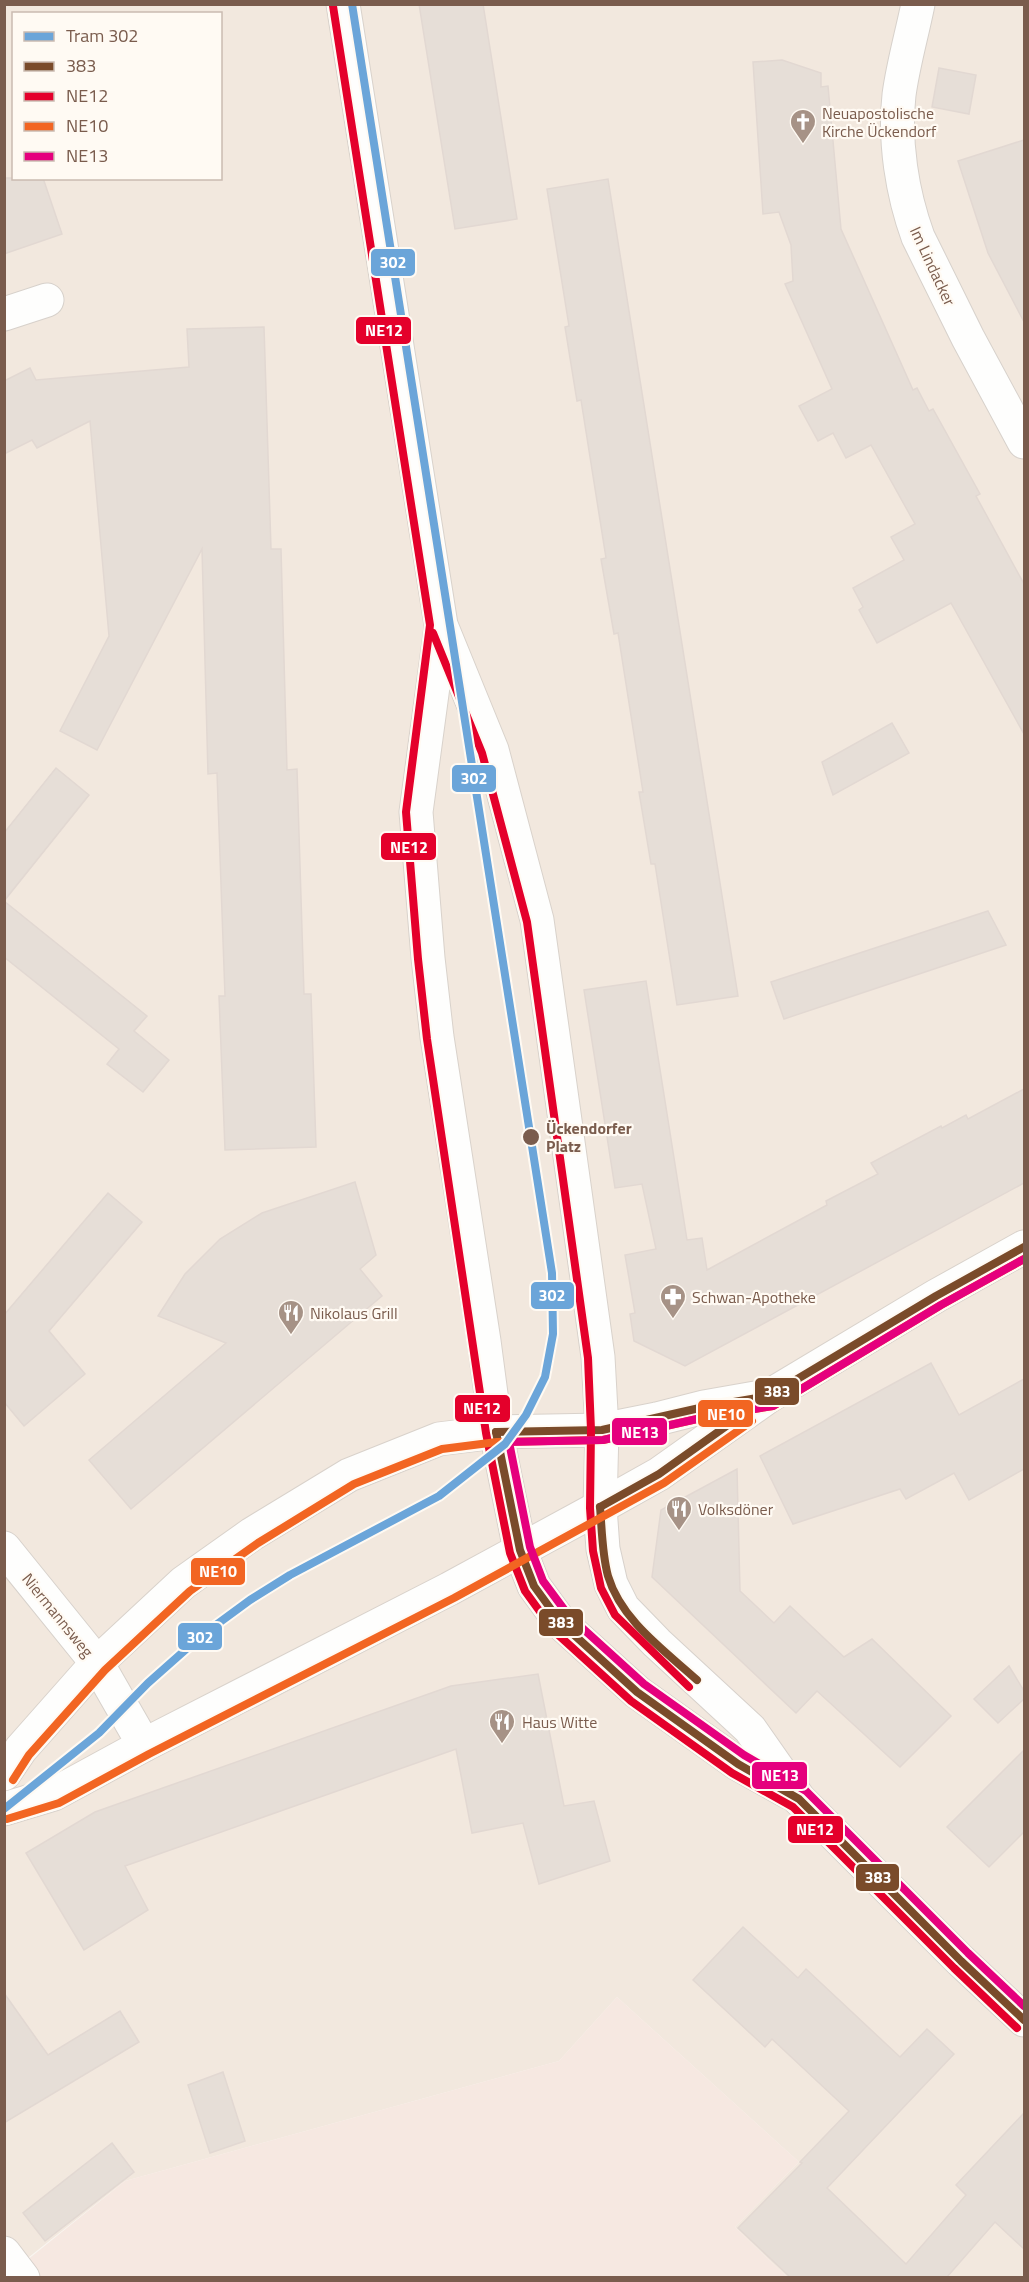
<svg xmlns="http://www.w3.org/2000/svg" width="1029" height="2282" viewBox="0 0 1029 2282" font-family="'Titillium Web',sans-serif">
<rect width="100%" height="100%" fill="#f9f5f0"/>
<path fill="#f2e8de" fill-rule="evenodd" d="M5,5H1024V2277H787L735,2227L799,2162L617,1997L559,2061L125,2181L5,2276ZM14,14H220V178H14Z"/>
<polygon fill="#f6e8e1" points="617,1997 799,2162 735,2227 787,2277 5,2278 125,2181 559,2061"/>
<g fill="#e6ded7" stroke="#e2d8d2" stroke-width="1.5">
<polygon points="419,4 483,4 517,219 455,229"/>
<polygon points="782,60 821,73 821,87 828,86 841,229 913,390 917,388 929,411 933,409 980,494 976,496 1024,584 1024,734 951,603 877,643 859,610 863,607 853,588 904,560 891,537 915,524 871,445 846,458 833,433 818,441 799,406 832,389 785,284 793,281 791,245 779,212 763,214 753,62"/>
<polygon points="939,68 976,75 969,114 932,107"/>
<polygon points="1024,140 1024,322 988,253 958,161"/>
<polygon points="4,178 43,178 62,234 4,254"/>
<polygon points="608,179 738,996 677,1005 655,864 651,864 639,792 643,792 618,633 614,634 601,559 606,558 581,400 577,401 565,327 569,326 547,189"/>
<polygon points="264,327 271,549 281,549 287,770 297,769 304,994 311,994 316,1147 225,1150 219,996 225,996 217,773 208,774 202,549 97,750 60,731 109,636 90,421 37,448 32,440 4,454 4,381 30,368 36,380 189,367 187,329"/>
<polygon points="892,723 909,753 833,795 822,762"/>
<polygon points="56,768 89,795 4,901 4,833"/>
<polygon points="4,901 147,1016 134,1031 169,1060 143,1092 107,1064 119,1049 4,957"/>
<polygon points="988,911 1006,945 784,1019 771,982"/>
<polygon points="646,981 687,1240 702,1238 707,1270 827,1205 826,1201 878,1174 871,1163 941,1126 942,1128 966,1115 968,1119 1024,1089 1024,1183 685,1366 634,1341 630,1314 635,1313 625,1255 656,1249 642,1184 615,1188 584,990"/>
<polygon points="355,1182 376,1255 360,1269 382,1296 131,1509 89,1460 226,1343 158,1316 185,1274 220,1239 262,1213"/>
<polygon points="108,1193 142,1222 49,1331 85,1374 24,1426 4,1402 4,1315"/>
<polygon points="931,1363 959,1415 1024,1379 1024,1469 969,1500 954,1473 906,1499 900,1489 793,1524 760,1456"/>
<polygon points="737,1469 740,1591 774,1623 790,1606 844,1657 872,1639 951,1716 900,1767 817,1691 796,1713 652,1577 661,1510"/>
<polygon points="1009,1666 1024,1691 1024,1699 998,1723 974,1699"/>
<polygon points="538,1674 564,1806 594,1801 610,1861 539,1884 523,1823 472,1833 456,1749 125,1866 148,1910 84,1950 26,1853 95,1812 451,1686"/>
<polygon points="1024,1750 1024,1832 989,1867 947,1827"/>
<polygon points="743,1927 798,1978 806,1969 900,2057 927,2029 954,2054 827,2188 906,2264 966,2195 956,2185 1024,2113 1024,2249 995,2222 947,2277 790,2277 738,2228 802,2163 800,2162 849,2111 772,2039 765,2047 693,1980"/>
<polygon points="4,1993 48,2055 120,2011 139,2042 4,2123"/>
<polygon points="223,2072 245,2141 210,2153 188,2085"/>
<polygon points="112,2143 134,2172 45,2241 23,2213"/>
</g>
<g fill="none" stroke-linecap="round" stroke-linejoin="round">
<defs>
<g id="minor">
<path d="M918,4C912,34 903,65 899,95C894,142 902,193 918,237L968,338L1024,442"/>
<polyline points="4,314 47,300"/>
<polyline points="4,1548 97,1663 144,1745"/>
<polyline points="4,2253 23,2278"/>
</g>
<g id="tertiary">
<polyline points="600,1507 603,1549 611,1584 623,1608 657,1643 750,1729 799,1799 961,1961 1024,2020"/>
<polyline points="520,1550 534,1586 561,1623 637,1692 738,1764 790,1793"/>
</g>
<g id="secondary">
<polyline points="343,4 441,625 492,750 537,920 598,1357 602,1430 600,1507"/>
<polyline points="441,627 416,812 428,958 437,1037 484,1341 496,1432 520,1550"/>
<polyline points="4,1774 21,1749 97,1663 183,1583 252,1534 349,1475 439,1439 496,1432 602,1430 657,1419 704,1407 761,1397"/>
<polyline points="4,1809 54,1794 144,1745 449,1589 600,1507 659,1474 769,1396 936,1296 1024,1247"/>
</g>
</defs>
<use href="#minor" stroke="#d7d1cb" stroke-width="35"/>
<use href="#tertiary" stroke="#d7d1cb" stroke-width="35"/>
<use href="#secondary" stroke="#d9d2cb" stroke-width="35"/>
<use href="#minor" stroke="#fefefd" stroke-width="33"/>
<use href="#tertiary" stroke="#fefefd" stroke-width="33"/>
<use href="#secondary" stroke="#fefefd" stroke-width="33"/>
<defs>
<g id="bus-1">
<polyline points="496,1432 520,1550 534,1586 561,1623 637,1692 738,1764 799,1799 961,1961 1024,2020"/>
<polyline points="496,1432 602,1430 704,1407 769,1396 936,1296 1024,1247"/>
<path d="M600,1507C602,1530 602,1554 608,1576C621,1620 664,1650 697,1680"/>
<polyline points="600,1507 659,1474 746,1412"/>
</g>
<g id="bus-2">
<polyline points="333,6 430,625 406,812 418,959 427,1039 486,1433 510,1553 525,1591 554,1631 631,1701 732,1773 793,1807 954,1968 1017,2028"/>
<polyline points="433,633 482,753 527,922 588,1358 591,1430 590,1508 593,1551 601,1588 615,1615 689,1687"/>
</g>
<g id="bus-3">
<polyline points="13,1780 29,1755 105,1670 190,1591 258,1543 354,1484 442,1449 497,1442 603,1440 706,1417 773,1406 941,1305 1024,1259"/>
<polyline points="7,1819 59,1803 149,1754 454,1598 664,1483 752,1421"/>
</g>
<polyline id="bus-4" points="1024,1259 941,1305 773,1406 706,1417 603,1440 509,1442 530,1547 543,1581 569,1616 644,1684 744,1755 806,1791 968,1953 1024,2006"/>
</defs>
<use href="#bus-1" stroke="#fffaf3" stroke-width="12"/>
<use href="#bus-2" stroke="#fffaf3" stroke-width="12"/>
<use href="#bus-3" stroke="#fffaf3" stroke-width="12"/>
<use href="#bus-4" stroke="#fffaf3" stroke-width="12"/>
<use href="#bus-1" stroke="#7a4b2a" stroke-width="8"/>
<use href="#bus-2" stroke="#e4002b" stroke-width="8"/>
<use href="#bus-3" stroke="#f26522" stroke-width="8"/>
<use href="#bus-4" stroke="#e5007d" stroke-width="8"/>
<defs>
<polyline id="tram-1" points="4,1809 99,1733 148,1683 201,1636 250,1600 290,1575 439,1496 505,1444 526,1415 545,1377 553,1334 552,1273 352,4"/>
</defs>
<use href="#tram-1" stroke="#fffaf3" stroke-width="12"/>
<use href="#tram-1" stroke="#6ba5d9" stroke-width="8"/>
</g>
<defs>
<symbol id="church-pin" viewBox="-11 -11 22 30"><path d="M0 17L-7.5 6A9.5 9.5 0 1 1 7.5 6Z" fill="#a69286" stroke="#fffaf3"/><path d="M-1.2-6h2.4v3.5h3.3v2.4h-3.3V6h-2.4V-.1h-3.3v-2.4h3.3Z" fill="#fff"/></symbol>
<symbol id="pharmacy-pin" viewBox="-11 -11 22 30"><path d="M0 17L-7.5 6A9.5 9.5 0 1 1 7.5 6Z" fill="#a69286" stroke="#fffaf3"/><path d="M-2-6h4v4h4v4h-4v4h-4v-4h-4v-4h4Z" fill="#fff"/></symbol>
<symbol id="restaurant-pin" viewBox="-11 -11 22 30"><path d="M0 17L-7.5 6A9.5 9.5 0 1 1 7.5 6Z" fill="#a69286" stroke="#fffaf3"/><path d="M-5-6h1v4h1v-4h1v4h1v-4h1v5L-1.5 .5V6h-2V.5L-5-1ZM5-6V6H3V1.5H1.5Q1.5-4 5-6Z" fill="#fff"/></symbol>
</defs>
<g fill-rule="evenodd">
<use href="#church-pin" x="788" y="107" width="30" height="40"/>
<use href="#pharmacy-pin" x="658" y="1282" width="30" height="40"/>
<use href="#restaurant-pin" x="276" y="1298" width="30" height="40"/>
<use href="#restaurant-pin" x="664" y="1494" width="30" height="40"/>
<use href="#restaurant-pin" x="487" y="1707" width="30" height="40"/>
</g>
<circle fill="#7a5c4d" stroke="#fffaf3" stroke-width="2" cx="531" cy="1137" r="9"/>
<g text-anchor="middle" stroke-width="4.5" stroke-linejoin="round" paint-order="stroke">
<g font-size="16" fill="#7a5c4d" stroke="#fffaf3" text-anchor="start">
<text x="822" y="119">Neuapostolische<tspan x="822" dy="18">Kirche Ückendorf</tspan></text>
<text x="692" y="1303">Schwan-Apotheke</text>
<text x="310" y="1319">Nikolaus Grill</text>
<text x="698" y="1515">Volksdöner</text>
<text x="522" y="1728">Haus Witte</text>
</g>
<g font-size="16" fill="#7a5c4d" stroke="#fffaf3">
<text transform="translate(933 266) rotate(65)" y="6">Im Lindacker</text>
<text transform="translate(58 1615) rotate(51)" y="6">Niermannsweg</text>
</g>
<g font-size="16" font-weight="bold" fill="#7a5c4d" stroke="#fffaf3" text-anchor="start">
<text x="546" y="1134">Ückendorfer<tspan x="546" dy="18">Platz</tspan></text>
</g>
</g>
<g stroke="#fffaf3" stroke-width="2">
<rect x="370" y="248" width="46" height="29" rx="6" fill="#6ba5d9"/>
<rect x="355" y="316" width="57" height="29" rx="6" fill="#e4002b"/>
<rect x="451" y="764" width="46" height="29" rx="6" fill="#6ba5d9"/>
<rect x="380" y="832" width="57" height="29" rx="6" fill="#e4002b"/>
<rect x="530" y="1281" width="45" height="29" rx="6" fill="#6ba5d9"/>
<rect x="754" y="1377" width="46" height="29" rx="6" fill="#7a4b2a"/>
<rect x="454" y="1394" width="57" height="29" rx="6" fill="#e4002b"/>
<rect x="697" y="1399" width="57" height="29" rx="6" fill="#f26522"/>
<rect x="611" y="1417" width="57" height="29" rx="6" fill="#e5007d"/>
<rect x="190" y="1557" width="56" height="29" rx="6" fill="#f26522"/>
<rect x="538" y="1608" width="46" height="29" rx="6" fill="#7a4b2a"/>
<rect x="177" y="1622" width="46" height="29" rx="6" fill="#6ba5d9"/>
<rect x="751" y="1761" width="57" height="29" rx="6" fill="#e5007d"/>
<rect x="787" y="1815" width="57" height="29" rx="6" fill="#e4002b"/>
<rect x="855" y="1863" width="45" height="29" rx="6" fill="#7a4b2a"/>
</g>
<g font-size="16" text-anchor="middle" font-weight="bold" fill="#fff">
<text x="393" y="268">302</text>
<text x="384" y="336">NE12</text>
<text x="474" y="784">302</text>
<text x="409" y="853">NE12</text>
<text x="552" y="1301">302</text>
<text x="777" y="1397">383</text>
<text x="482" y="1414">NE12</text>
<text x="726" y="1420">NE10</text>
<text x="640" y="1438">NE13</text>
<text x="218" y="1577">NE10</text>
<text x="561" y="1628">383</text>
<text x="200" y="1643">302</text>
<text x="780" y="1781">NE13</text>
<text x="815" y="1835">NE12</text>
<text x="878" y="1883">383</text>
</g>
<rect width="1029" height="2282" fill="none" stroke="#7a5c4d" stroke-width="12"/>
<rect x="12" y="12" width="210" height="168" fill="#fffaf3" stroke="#cabbb1" stroke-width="1.5"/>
<rect x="24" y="32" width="30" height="9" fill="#6ba5d9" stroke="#cabbb1" stroke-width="1.5"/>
<text x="66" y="42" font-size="18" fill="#7a5c4d">Tram 302</text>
<rect x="24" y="62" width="30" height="9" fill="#7a4b2a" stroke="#cabbb1" stroke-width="1.5"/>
<text x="66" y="72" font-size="18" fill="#7a5c4d">383</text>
<rect x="24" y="92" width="30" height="9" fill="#e4002b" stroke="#cabbb1" stroke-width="1.5"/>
<text x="66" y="102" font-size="18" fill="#7a5c4d">NE12</text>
<rect x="24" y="122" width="30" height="9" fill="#f26522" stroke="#cabbb1" stroke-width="1.5"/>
<text x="66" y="132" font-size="18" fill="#7a5c4d">NE10</text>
<rect x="24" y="152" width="30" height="9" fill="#e5007d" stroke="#cabbb1" stroke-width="1.5"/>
<text x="66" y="162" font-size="18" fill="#7a5c4d">NE13</text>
</svg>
